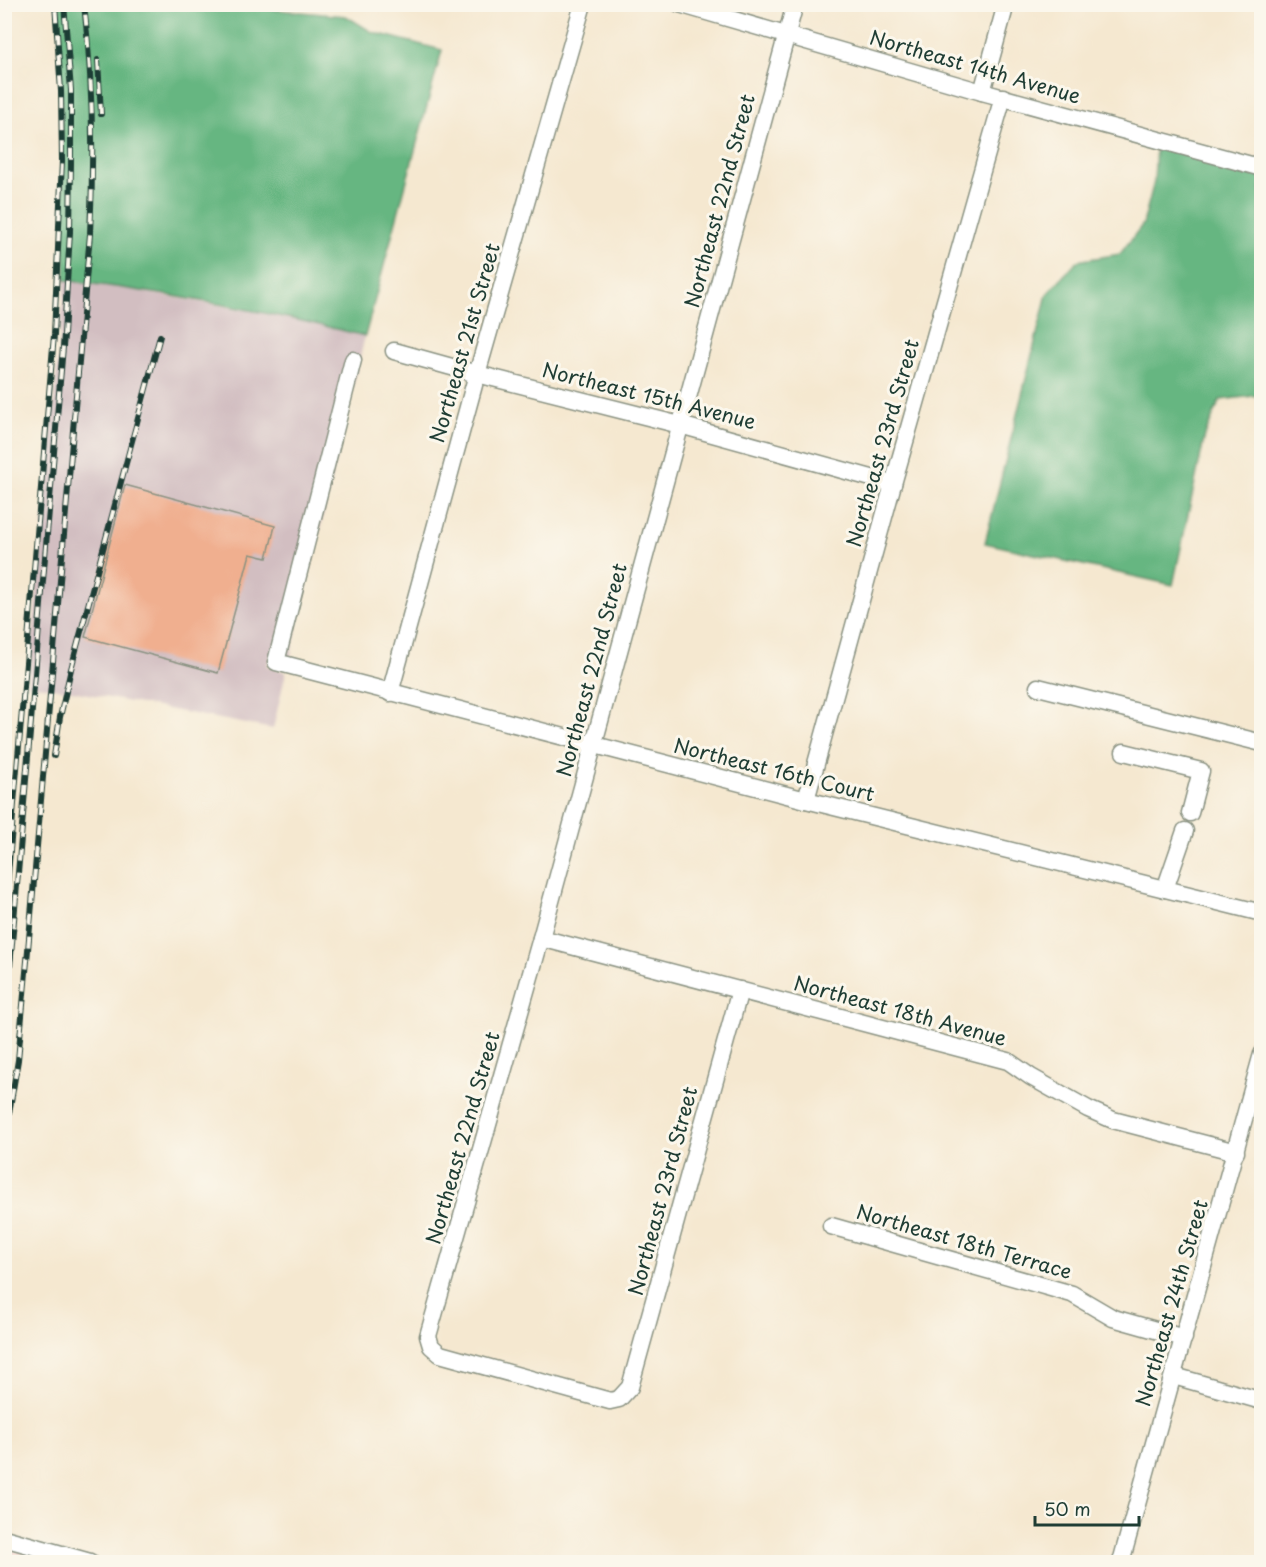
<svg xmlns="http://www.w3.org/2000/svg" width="1266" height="1567" viewBox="0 0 1266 1567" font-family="'Playpen Sans',sans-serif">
<rect width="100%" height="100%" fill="#fbf7ec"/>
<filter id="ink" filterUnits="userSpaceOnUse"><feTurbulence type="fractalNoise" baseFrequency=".0167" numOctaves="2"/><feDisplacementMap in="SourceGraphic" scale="12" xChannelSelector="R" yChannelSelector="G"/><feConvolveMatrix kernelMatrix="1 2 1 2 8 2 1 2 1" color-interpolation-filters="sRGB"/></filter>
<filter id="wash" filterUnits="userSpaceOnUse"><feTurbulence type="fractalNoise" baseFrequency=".008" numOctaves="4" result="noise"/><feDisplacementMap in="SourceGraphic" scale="24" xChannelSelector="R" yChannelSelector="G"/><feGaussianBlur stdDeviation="1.35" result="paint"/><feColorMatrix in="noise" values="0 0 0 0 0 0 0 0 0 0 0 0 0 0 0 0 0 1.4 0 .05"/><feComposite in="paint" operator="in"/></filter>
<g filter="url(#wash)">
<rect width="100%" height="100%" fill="#f5e8d0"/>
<g fill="#f7d0c9">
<polygon points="212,5 275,5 273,11"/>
<polygon points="5,1545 65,1562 5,1562"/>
</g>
<polygon fill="#d2bec1" points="65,280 102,285 294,318 365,336 290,659 271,654 267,666 286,672 273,729 67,690 28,685"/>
<g fill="#66b681" stroke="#427a5a" stroke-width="1.5">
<path d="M212,4L346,16L372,32L442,50L365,336C267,311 166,293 65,280L59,5Z"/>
<polygon points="1156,146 1261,175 1261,395 1220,400 1205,435 1173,585 985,543 1047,294 1077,261 1120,254 1143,224 1154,182"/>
</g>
<g id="blocks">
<polygon fill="#f0af8f" points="125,485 275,526 267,558 250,554 218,673 85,637"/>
</g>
</g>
<g filter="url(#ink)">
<use href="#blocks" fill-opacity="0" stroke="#8a9282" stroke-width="1.5"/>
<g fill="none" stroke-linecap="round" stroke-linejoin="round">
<defs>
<g id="minor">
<polyline points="679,4 982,92 1262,168"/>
<polyline points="982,92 1006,4"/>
<polyline points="394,351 477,374 680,425 893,484"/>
<polyline points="353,360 276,662 806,800 1262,913"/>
<polyline points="1038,687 1262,743"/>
<polyline points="390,693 477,374 583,4"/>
<polyline points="1124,752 1201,771 1190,813"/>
<polyline points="806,800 893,484 1003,97"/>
<polyline points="1165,889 1185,831"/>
<polyline points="541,938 1008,1061 1031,1077 1088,1109 1113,1120 1236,1152"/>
<polyline points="740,990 630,1387 619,1399 610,1401 440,1354 431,1346 428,1336 541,938 795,4"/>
<polyline points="831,1226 1072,1294 1113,1318 1184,1338"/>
<polyline points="1174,1376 1262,1401"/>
<polyline points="4,1538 90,1562"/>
<polyline points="1121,1562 1262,1054"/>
</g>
</defs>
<use href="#minor" stroke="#8a9282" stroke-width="19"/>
<use href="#minor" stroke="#fff" stroke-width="16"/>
<defs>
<g id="rail">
<polyline points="98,60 101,114"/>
<polyline points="54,756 60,717 71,669 160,336"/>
<polyline points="4,921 54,335 62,161 61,91 55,4"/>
<polyline points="4,1037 64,335 70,232 71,162 71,90 64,4"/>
<path d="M4,1143L18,1060L28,950L90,234C94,157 93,81 84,4"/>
</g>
</defs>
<use href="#rail" stroke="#1f3d34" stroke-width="6"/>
<use href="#rail" stroke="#fbf7ec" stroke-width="4" stroke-dasharray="11" stroke-linecap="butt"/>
</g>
</g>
<g text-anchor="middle" stroke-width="6" stroke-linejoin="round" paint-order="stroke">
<g font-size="20" fill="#1f3d34" stroke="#fbf7ec">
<text transform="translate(975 67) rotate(16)" y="7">Northeast 14th Avenue</text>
<text transform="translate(720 201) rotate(-75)" y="7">Northeast 22nd Street</text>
<text transform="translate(465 343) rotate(-74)" y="7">Northeast 21st Street</text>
<text transform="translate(649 396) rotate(14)" y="7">Northeast 15th Avenue</text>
<text transform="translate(883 443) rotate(-74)" y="7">Northeast 23rd Street</text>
<text transform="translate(592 670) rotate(-75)" y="7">Northeast 22nd Street</text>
<text transform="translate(774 770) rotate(14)" y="7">Northeast 16th Court</text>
<text transform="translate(900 1011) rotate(15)" y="7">Northeast 18th Avenue</text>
<text transform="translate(463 1138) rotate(-74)" y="7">Northeast 22nd Street</text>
<text transform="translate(663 1191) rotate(-75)" y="7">Northeast 23rd Street</text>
<text transform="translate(964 1242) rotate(16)" y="7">Northeast 18th Terrace</text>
<text transform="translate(1172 1303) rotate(-74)" y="7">Northeast 24th Street</text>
</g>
</g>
<rect width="1266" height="1567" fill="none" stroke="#fbf7ec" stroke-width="24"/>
<path d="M1035 1516v9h104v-9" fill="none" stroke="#1f3d34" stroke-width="3"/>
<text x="1044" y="1516" font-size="18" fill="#1f3d34" stroke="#fbf7ec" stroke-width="4.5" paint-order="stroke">50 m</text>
</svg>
